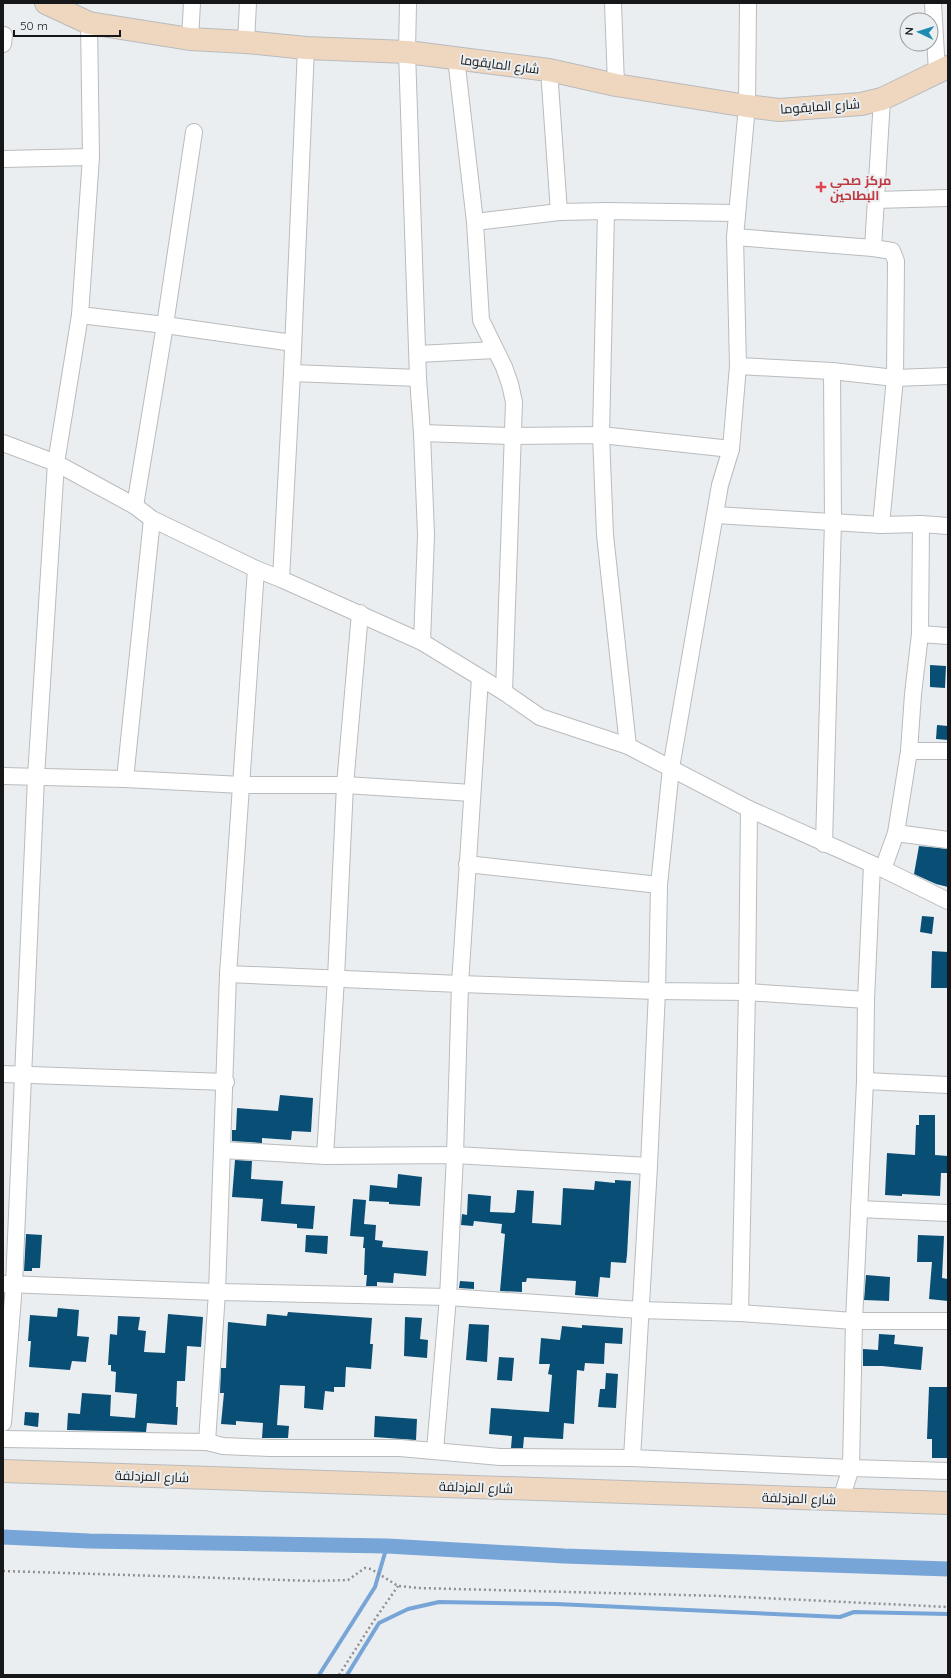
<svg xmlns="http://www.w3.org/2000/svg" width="951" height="1678" viewBox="0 0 951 1678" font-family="Quicksand,Cairo,sans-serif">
<rect width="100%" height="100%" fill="#ebeef0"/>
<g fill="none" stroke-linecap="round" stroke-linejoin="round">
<g stroke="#77a5d7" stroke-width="4">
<polyline points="319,1675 375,1587 387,1546"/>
<polyline points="347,1675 379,1623 408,1609 439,1602 556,1604 840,1617 854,1612 948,1614"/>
</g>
<polyline stroke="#77a5d7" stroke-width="15" points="3,1537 89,1541 387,1546 564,1556 948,1569"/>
</g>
<g fill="#094e74">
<polygon points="930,665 946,666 945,688 930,687"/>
<polygon points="937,725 948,726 948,740 936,739"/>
<polygon points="919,846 948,849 948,887 936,884 914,874"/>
<polygon points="922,916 934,917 932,934 920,932"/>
<polygon points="932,951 948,952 948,988 931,988"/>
<polygon points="280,1095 313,1098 311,1132 292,1131 291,1140 262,1138 262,1143 232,1141 232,1130 236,1130 237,1108 278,1111"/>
<polygon points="919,1115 935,1115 935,1155 948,1156 948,1173 941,1173 940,1196 902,1194 902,1196 885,1195 887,1153 915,1155 916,1125 919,1125"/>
<polygon points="235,1160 252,1161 251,1179 283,1181 281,1204 315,1206 313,1229 297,1228 297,1224 261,1221 263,1199 232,1197"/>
<polygon points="398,1174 422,1177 420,1206 389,1204 389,1202 369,1201 370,1185 397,1188"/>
<polygon points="615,1180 631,1181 627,1255 626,1263 611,1262 610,1278 600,1277 598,1297 575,1295 576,1281 527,1278 526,1282 522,1282 522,1292 500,1291 505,1234 501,1233 502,1224 474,1221 473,1226 461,1225 462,1214 467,1215 468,1194 491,1196 490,1212 513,1213 515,1212 517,1190 534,1191 532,1223 561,1225 563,1188 594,1190 595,1181 615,1183"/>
<polygon points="353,1199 366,1200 364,1224 376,1225 375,1240 383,1241 382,1247 428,1251 426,1276 394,1273 393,1283 377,1282 377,1286 366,1286 367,1275 364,1275 365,1248 363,1248 364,1237 350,1236"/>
<polygon points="26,1234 42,1235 40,1268 32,1268 32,1271 24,1271"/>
<polygon points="306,1235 328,1236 327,1254 305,1252"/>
<polygon points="918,1235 944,1236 942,1278 948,1279 948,1301 929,1299 932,1262 917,1262"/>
<polygon points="866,1275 890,1277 889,1301 864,1300"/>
<polygon points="460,1281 474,1282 474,1289 459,1288"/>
<polygon points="58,1308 79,1310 77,1336 89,1337 86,1362 72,1361 70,1370 29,1367 31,1341 28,1341 30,1315 57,1317"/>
<polygon points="288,1312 372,1318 370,1344 373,1344 371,1369 346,1367 345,1387 334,1387 334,1392 325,1391 323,1410 304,1408 305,1386 280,1385 277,1425 289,1426 288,1438 262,1438 263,1423 236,1421 236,1425 221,1424 224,1393 220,1393 221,1368 226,1368 228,1322 266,1326 267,1314 287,1316"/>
<polygon points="168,1314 203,1317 201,1347 187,1346 185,1381 177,1381 176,1407 178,1407 177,1425 147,1423 146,1432 67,1430 68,1413 80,1414 82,1393 111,1395 110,1416 135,1418 137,1394 115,1392 116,1372 111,1371 111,1365 108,1365 110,1334 117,1335 118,1316 140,1317 138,1330 146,1331 144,1352 165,1353"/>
<polygon points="405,1317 422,1318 420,1339 428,1340 427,1358 404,1356"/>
<polygon points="469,1324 489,1325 487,1362 466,1360"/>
<polygon points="582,1325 623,1328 622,1344 605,1343 604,1364 585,1363 584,1371 577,1370 574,1424 564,1423 563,1439 524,1437 523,1448 511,1448 512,1436 489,1434 491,1408 549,1412 552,1375 548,1374 550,1364 539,1364 541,1338 560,1340 562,1326 582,1328"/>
<polygon points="879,1334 895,1335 894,1344 923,1347 921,1370 882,1366 863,1366 863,1349 878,1350"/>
<polygon points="499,1357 514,1358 512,1381 497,1380"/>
<polygon points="606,1373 618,1374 616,1408 598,1407 600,1389 605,1389"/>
<polygon points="929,1387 948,1387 948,1458 932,1458 932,1439 927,1439"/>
<polygon points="25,1412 39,1413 38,1427 24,1425"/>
<polygon points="375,1416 417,1419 416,1440 374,1437"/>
</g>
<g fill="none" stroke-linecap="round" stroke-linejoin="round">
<defs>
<g id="street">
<polyline points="408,3 407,52 418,378 422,433 426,535 422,642"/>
<polyline points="613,3 616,85"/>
<polyline points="933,3 937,72"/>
<polyline points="190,39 192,3"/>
<polyline points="246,42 248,3"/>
<polyline points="3,44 4,35"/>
<polyline points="456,58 475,222 481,320 504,367 510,384 514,402 504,692"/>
<polyline points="549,70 559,212"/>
<polyline points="3,159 91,157"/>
<polyline points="875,200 948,198"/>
<polyline points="606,211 601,435 605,535 628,746"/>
<polyline points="475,222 559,212 606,211 736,213"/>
<polyline points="735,237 873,248 892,251 896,261 895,378 881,525"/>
<polyline points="873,248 882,99"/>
<polyline points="80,315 165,325 293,343"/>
<polyline points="418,354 495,350"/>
<polyline points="738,366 832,371 895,378 948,376"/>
<polyline points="292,373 418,378"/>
<polyline points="422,433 513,436 601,435 731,449"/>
<polyline points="3,443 56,463 135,506 152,519 256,569 281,579 422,642 504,692 540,717 628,746 749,809 883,869 948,901"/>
<polyline points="135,506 165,325 194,132"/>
<polyline points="716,515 881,525 921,524 948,526"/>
<polyline points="281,579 292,373 306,48"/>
<polyline points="920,634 948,636"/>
<polyline points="909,751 948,751"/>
<polyline points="3,776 125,779 242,785 345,785 472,793"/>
<polyline points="125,779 152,519"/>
<polyline points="896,833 948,840"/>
<polyline points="824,844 833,521 832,371"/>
<polyline points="467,864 659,885"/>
<polyline points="883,869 896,833 909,751 913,694 920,634 921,524"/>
<polyline points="228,974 460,984 657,991 747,992 866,1000"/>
<polyline points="3,1074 226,1082"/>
<polyline points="865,1081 948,1085"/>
<polyline points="223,1150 325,1156 455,1155 649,1166"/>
<polyline points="325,1156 336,978 345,785 360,613"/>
<polyline points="859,1209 948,1213"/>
<polyline points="5,1284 217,1292 448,1297 640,1310 740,1313 854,1321 948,1321"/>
<polyline points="740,1313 747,992 749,809"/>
<polyline points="3,1423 14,1284 36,777 56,463 80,315 91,157 89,23"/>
<polyline points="3,1439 207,1442 223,1446 269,1448 400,1448 500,1457 632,1458 851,1468 948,1471"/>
<polyline points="207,1442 217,1292 228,974 256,569"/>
<polyline points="435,1450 448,1297 455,1155 460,984 480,678"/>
<polyline points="632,1458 649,1166 657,991 659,885 671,768 720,485 731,449 738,366 735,237 747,106 748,3"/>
<polyline points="841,1499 851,1468 854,1321 865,1081 866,1000 872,865"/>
</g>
<g id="secondary">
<polyline points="46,3 89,23 190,39 246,42 306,48 407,52 549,70 616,85 747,106 779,110 861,104 882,99 948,67"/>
<polyline points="3,1471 948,1503"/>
</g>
</defs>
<use href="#street" stroke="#b9bbbd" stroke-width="18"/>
<use href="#secondary" stroke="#b9bbbd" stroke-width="24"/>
<g stroke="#8e9092" stroke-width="2.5" stroke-dasharray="2 3" stroke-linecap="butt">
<polyline points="3,1571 314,1581 348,1580 365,1568 371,1569 398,1586 418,1588 721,1596 948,1607"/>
<polyline points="339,1675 373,1622 398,1586"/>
</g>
<use href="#street" stroke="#fff" stroke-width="16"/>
<use href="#secondary" stroke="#efd6bf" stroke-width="22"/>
</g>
<path fill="#e0444e" stroke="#ebeef0" stroke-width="1.5" d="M819 181h4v4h4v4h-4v4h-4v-4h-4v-4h4z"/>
<g text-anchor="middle" stroke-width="4" stroke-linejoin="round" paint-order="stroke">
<g font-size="13" fill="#161718" stroke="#ebeef0">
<text transform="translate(500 64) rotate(7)" y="5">شارع المايقوما</text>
<text transform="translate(820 106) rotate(-4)" y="5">شارع المايقوما</text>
<text transform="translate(152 1476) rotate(2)" y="5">شارع المزدلفة</text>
<text transform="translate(476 1487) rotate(2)" y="5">شارع المزدلفة</text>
<text transform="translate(799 1498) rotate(2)" y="5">شارع المزدلفة</text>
</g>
<g font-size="13" font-weight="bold" fill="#be3a42" stroke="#ebeef0" text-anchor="start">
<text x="830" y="185">مركز صحي<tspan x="830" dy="15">البطاحين</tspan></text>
</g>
</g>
<rect width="951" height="1678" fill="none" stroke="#161718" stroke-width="8"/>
<g transform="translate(919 32) rotate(274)"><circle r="19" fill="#ebeef0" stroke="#96989a"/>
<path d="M0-3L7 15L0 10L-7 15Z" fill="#1e8cb2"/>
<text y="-6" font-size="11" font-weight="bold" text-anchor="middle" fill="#161718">N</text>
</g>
<path d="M14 30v6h106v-6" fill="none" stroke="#161718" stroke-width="2"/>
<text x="20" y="30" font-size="12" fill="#161718" stroke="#ebeef0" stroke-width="3" paint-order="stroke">50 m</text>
</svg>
